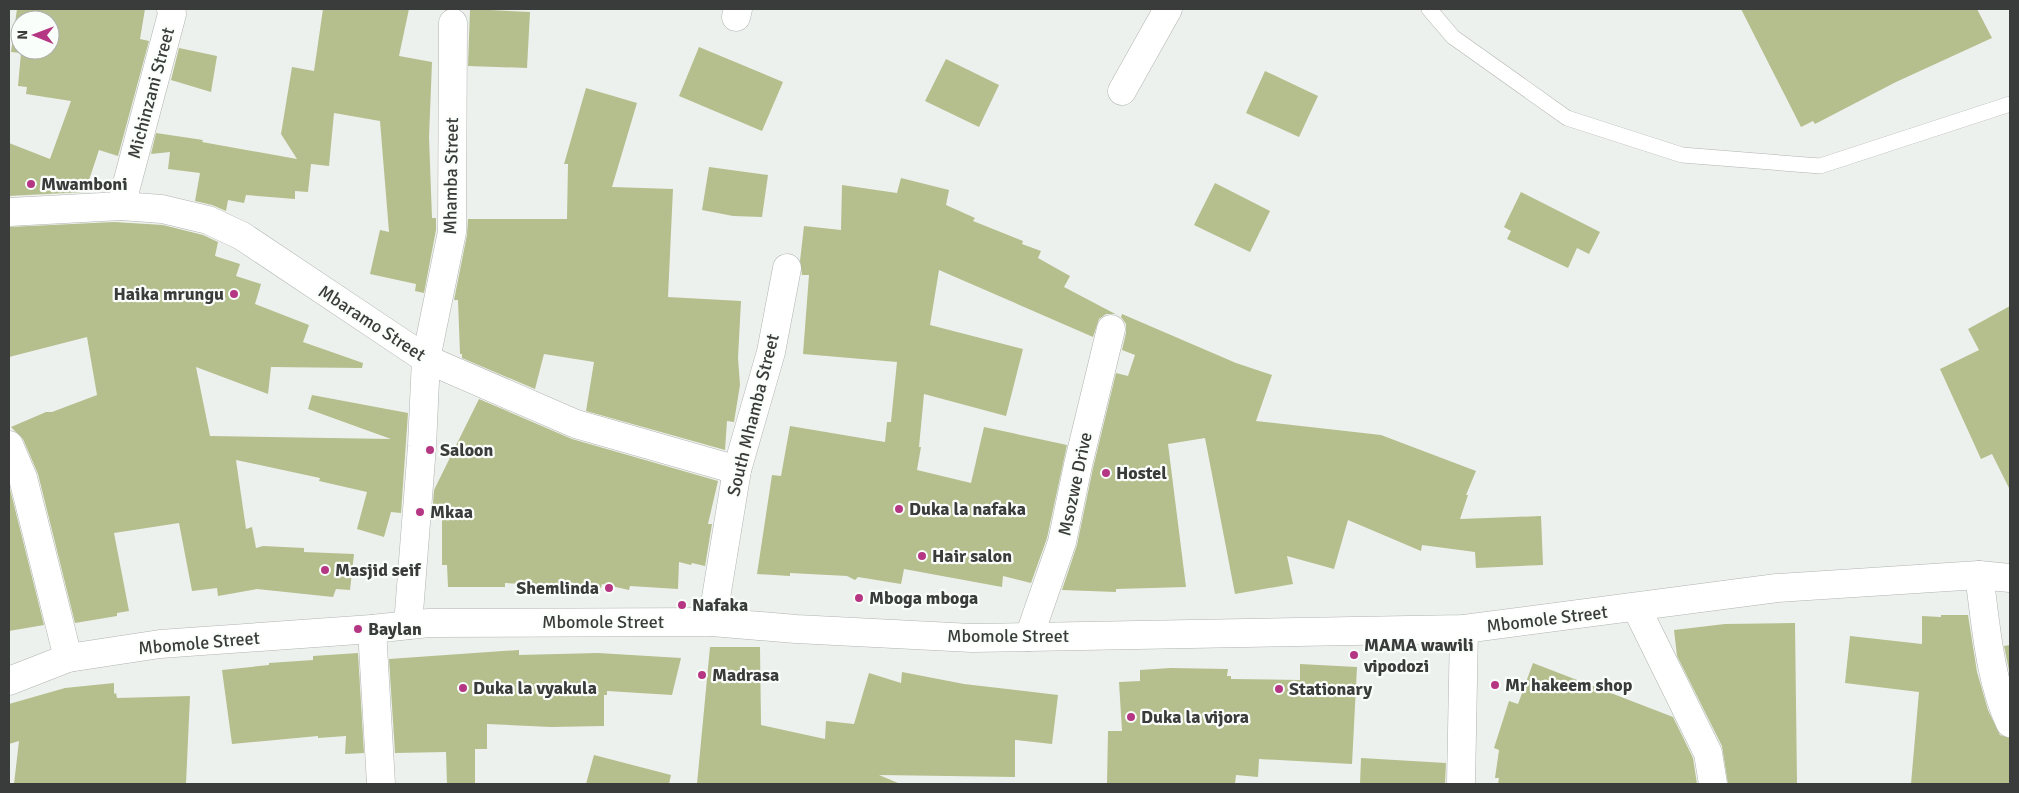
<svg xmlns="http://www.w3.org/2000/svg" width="2019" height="793" viewBox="0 0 2019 793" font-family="Signika,sans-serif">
<rect width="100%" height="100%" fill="#edf1ed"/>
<g fill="#b5be8d" fill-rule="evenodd">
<path d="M17,9H145L140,39L149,41L118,156L99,150L85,192L9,196V143L50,159L71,101L26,94L27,87L18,86L21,53L11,52ZM20,20H50V50H20Z"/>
<polygon points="323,9 409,9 399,56 432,62 429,137 432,218 436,218 436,230 424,293 415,291 416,284 370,274 380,230 389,232 380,121 334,113 329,166 311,164 308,192 295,191 295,199 246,195 244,203 228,200 226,211 212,205 195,201 200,173 168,169 170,152 151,154 156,133 203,140 202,142 297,159 281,134 292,67 314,71"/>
<polygon points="470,9 530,12 527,68 468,66"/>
<polygon points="1741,9 1977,9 1992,38 1896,82 1815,124 1813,121 1801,127"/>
<polygon points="699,47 783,82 762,131 679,96"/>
<polygon points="179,48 217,56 211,92 171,80"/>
<polygon points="946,59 999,85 979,127 925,101"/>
<polygon points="1265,71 1318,96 1299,137 1246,113"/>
<polygon points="586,88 637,103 612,187 673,189 668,297 741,301 738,358 740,385 734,422 727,421 725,450 586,411 594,362 544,354 535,389 462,358 462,354 460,354 458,300 454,300 467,235 468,219 567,219 568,164 564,164"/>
<polygon points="709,167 768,175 762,217 733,216 702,210"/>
<polygon points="901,178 949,190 946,205 975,218 973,221 1023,241 1022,244 1041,251 1038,258 1070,276 1064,287 1121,317 1122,314 1236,363 1272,375 1256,421 1381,435 1476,471 1466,495 1468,495 1460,519 1541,516 1543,565 1476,568 1475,552 1422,545 1421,551 1348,520 1334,569 1287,556 1293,584 1235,594 1205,438 1168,444 1186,587 1116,589 1116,592 1062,590 1077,545 1093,468 1116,373 1128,376 1135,355 1122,350 1126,333 1126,324 1121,317 1115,314 1106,314 1099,319 1093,337 939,270 930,325 1023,349 1006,416 924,394 919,447 921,447 917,470 971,483 984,427 1067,445 1047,538 1031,583 1003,576 1002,587 904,569 901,584 858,577 855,580 847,576 790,573 790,576 757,574 772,475 781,476 790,426 885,442 887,422 891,422 897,362 803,354 809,275 802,275 800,261 804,226 841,230 842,185 897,193"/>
<polygon points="1215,183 1270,211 1250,252 1194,225"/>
<polygon points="1521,192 1600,232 1589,254 1577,248 1568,268 1507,239 1511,231 1504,227"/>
<polygon points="114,222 163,225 203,235 218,242 215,256 240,264 236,276 261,284 255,304 309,325 303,342 363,363 362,368 271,367 268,394 196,367 210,436 391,439 308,409 312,395 408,413 401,513 391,512 384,537 357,529 367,492 319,481 320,478 236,460 246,529 252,527 256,548 263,546 304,548 304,552 354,554 350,590 336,589 333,597 257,589 218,596 217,588 192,591 179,523 114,533 129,611 117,613 117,616 75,623 38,474 23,439 11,427 46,412 52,412 97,395 87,337 9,357 9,227"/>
<polygon points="2010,306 2010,490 1992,454 1981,459 1940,369 1979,350 1968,329"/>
<polygon points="479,399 572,439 718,481 708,524 712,524 705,566 692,563 691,565 679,562 678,589 630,586 629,590 602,584 601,588 505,583 505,587 448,587 447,565 442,565 442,519 432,517 434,490"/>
<polygon points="9,485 44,625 9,631"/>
<polygon points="1941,615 1968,615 1977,672 1988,710 2000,735 2010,738 2010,784 1911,784 1919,692 1845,683 1850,636 1922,644 1922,616 1941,617"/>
<polygon points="1795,623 1797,784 1728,784 1722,746 1677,656 1674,630 1725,624"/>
<polygon points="2010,645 2010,675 2004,646"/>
<polygon points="710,647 760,647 761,725 825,739 826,721 854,724 869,673 901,683 902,672 964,684 1058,695 1052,744 1015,740 1015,777 879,775 898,783 898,784 697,784"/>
<polygon points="519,650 519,655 598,653 681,658 672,695 607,691 607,695 604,695 604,726 551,727 487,724 487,749 475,749 475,784 447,784 446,752 395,753 389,659"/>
<polygon points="358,653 364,753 345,754 346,736 318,738 318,736 232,744 222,670 269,665 269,663 313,660 313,656"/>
<polygon points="1533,663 1673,717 1693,758 1697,784 1498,784 1499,778 1495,778 1499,750 1494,748 1509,701 1518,704"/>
<polygon points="1300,664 1357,667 1352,764 1259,759 1258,777 1236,775 1235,784 1107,784 1108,731 1122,731 1119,682 1140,681 1140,670 1170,668 1228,669 1227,676 1231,676 1231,679 1300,680"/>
<polygon points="114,683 114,694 116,693 117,698 190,696 186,784 14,784 19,741 9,744 9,704 65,688"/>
<polygon points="594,755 671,775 669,784 586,784"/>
<polygon points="1361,758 1446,763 1445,784 1360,784"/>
</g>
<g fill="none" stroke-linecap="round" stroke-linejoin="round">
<defs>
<polyline id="service" points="1429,9 1453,37 1567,118 1682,155 1820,166 2010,104"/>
<g id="minor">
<polyline points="736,17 738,9"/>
<polyline points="1122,91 1168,9"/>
<polyline points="121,206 172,14 171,9"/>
<polyline points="9,212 121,206 162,209 208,220 242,236 426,359 576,424 737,470"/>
<polyline points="9,445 23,478 68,658"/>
<path d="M1979,575C1986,624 1989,678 2010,723"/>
<polyline points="1636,607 1708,753 1713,784"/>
<polyline points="712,622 737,470 771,352 787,268"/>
<polyline points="408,625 422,446 426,359 452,232 453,23"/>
<polyline points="372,629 381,784"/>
<polyline points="1029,637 1062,542 1078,465 1111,329"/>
<polyline points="9,681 68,658 160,644 372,629 429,623 712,622 796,629 972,638 1464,629 1777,588 1979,575 2010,578"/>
<polyline points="1461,784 1464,629"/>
</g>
</defs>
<use href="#service" stroke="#b0b4b0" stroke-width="16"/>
<use href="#minor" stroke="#b0b4b0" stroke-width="29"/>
<use href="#service" stroke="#fff" stroke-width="15"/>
<use href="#minor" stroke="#fff" stroke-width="28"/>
</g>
<g fill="#b53683" stroke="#fafefb" stroke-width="2">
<circle cx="31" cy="184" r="5"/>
<circle cx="234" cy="294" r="5"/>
<circle cx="430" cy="450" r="5"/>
<circle cx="1106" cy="473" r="5"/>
<circle cx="899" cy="509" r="5"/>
<circle cx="420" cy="512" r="5"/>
<circle cx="922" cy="556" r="5"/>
<circle cx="325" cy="570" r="5"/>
<circle cx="609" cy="588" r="5"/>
<circle cx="859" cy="598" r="5"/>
<circle cx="682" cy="605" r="5"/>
<circle cx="358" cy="629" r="5"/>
<circle cx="1354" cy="655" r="5"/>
<circle cx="702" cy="675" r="5"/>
<circle cx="1495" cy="685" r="5"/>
<circle cx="463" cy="688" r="5"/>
<circle cx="1279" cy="689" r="5"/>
<circle cx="1131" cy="717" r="5"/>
</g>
<g text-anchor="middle" stroke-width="4.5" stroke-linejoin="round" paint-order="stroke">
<g font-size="18" fill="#3a3c3b" stroke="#fafefb">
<text transform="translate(151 93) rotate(-75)" y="6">Michinzani Street</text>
<text transform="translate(451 176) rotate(-89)" y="6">Mhamba Street</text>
<text transform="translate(372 323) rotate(33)" y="6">Mbaramo Street</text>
<text transform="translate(753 415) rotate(-76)" y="6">South Mhamba Street</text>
<text transform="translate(1075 484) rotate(-78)" y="6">Msozwe Drive</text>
<text transform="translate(1547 619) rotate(-7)" y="6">Mbomole Street</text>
<text x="603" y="628">Mbomole Street</text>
<text x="1008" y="642">Mbomole Street</text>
<text transform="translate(199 643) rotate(-5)" y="6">Mbomole Street</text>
</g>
<g font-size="18" font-weight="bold" fill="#3a3c3b" stroke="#fafefb" text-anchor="start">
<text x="41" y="190">Mwamboni</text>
<text x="224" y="300" text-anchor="end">Haika mrungu</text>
<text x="440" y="456">Saloon</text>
<text x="1116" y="479">Hostel</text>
<text x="909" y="515">Duka la nafaka</text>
<text x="430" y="518">Mkaa</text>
<text x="932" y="562">Hair salon</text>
<text x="335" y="576">Masjid seif</text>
<text x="599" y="594" text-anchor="end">Shemlinda</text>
<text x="869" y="604">Mboga mboga</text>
<text x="692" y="611">Nafaka</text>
<text x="368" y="635">Baylan</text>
<text x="1364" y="651">MAMA wawili<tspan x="1364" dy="21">vipodozi</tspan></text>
<text x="712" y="681">Madrasa</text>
<text x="1505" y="691">Mr hakeem shop</text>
<text x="473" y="694">Duka la vyakula</text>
<text x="1289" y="695">Stationary</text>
<text x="1141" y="723">Duka la vijora</text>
</g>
</g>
<rect width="2019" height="793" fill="none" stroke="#3a3c3b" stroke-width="20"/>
<g transform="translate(35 35) rotate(271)"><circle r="24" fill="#fafefb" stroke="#adb0ae"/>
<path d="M0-4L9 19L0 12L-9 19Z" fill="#b53683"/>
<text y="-8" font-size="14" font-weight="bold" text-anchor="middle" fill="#3a3c3b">N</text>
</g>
</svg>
